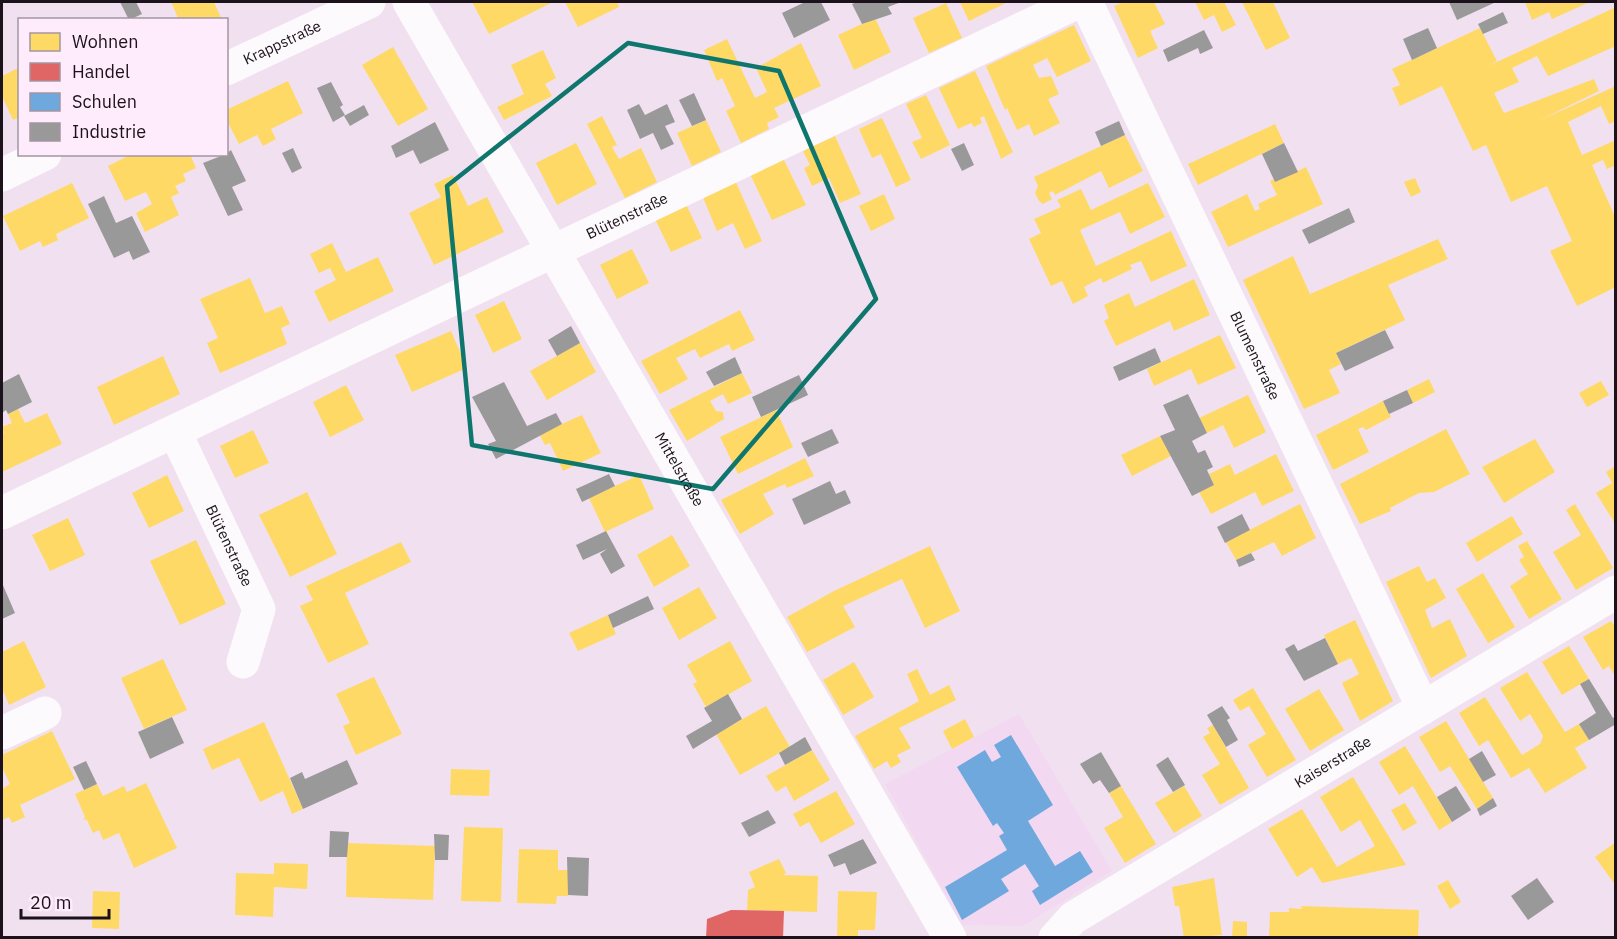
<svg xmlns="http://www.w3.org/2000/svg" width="1617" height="939" viewBox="0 0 1617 939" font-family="'IBM Plex Sans',sans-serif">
<rect width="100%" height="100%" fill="#f1e1f0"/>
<polygon fill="#f2d8f1" points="1019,714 1112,871 1023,926 962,925 885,784"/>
<g fill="#ffd966">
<polygon points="171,2 214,2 222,20 179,20"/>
<polygon points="472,2 553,2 489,34"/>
<polygon points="565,2 617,2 619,7 578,27"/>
<polygon points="960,2 1008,2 969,21"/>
<polygon points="1124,2 1154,2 1165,24 1150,31 1158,48 1138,58 1114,6"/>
<polygon points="1195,2 1224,2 1236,25 1222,32 1214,15 1204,20"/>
<polygon points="1242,2 1273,2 1290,38 1266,50"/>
<polygon points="1525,2 1590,2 1552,19 1549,12 1532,20"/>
<polygon points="946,3 962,38 929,53 913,18"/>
<polygon points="1616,7 1616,46 1548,76 1537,56 1512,68 1519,82 1494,93 1504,113 1594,79 1599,91 1538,121 1616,86 1616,121 1609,124 1601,106 1568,122 1582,155 1616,140 1616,165 1607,169 1603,160 1592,165 1616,219 1616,287 1577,306 1550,251 1572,241 1547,186 1511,202 1486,145 1473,151 1442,86 1400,106 1392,88 1400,85 1392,69 1480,28 1497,61 1488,66"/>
<polygon points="875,18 891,52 854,70 838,35"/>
<polygon points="1074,25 1091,61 1057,77 1047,58 1033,65 1039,78 1051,76 1059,94 1048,99 1060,123 1034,136 1029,124 1017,130 1007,108 1005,110 986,66"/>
<polygon points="727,39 755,98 767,92 756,68 801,43 821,86 774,108 779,117 767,123 769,129 741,143 726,111 735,106 722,78 717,81 704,50"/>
<polygon points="393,47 428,109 398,126 362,65"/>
<polygon points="543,50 556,78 545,84 552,96 504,120 497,107 524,94 511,65"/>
<polygon points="20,67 20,117 13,120 2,96 2,76"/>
<polygon points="975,71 1013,152 1001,159 984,116 980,118 982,123 974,127 971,123 958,129 939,88"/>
<polygon points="288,81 303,113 271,129 276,139 263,146 257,135 239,144 226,119 226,110"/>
<polygon points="926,95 950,145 921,159 912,142 922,138 906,104"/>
<polygon points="602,116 617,145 612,147 619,159 641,148 657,182 625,198 587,124"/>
<polygon points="882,118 911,180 896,187 881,154 872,158 859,129"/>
<polygon points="706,120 721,152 692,166 677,133"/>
<polygon points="1275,124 1284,143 1198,185 1188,164"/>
<polygon points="1125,135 1143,171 1109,188 1101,171 1055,195 1053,191 1049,193 1052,199 1043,204 1039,201 1035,193 1038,186 1034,177"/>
<polygon points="835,136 861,194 840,203 829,178 812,186 804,168 810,165 803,151"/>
<polygon points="576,143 597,184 557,205 536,163"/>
<polygon points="132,154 190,154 196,168 183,174 186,181 175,186 179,193 171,197 179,215 145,232 136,213 152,204 146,192 125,201 108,166"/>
<polygon points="783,158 806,205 772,220 750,174"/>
<polygon points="1306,167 1323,204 1228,247 1211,212 1247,194 1255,211 1260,209 1258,204 1277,195 1270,181 1274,179 1275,182"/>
<polygon points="453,175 468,206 487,197 504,232 434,265 409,213 441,197 434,184"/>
<polygon points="1415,178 1421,192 1411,197 1404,182"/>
<polygon points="735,180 762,241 745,249 733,223 717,231 702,195"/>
<polygon points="72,183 89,218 56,234 58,240 43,247 40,241 20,251 3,216"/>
<polygon points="1148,183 1165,217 1130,234 1120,212 1080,230 1096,266 1171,231 1187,266 1151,282 1141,261 1130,265 1132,269 1103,283 1101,278 1084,287 1088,296 1073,304 1062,281 1051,286 1029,239 1041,233 1034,219 1061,207 1057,200 1081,189 1091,210"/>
<polygon points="884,194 895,219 871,231 859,206"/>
<polygon points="685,202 702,238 671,252 654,217"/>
<polygon points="1438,239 1448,259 1388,285 1405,320 1336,353 1341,364 1329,370 1340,393 1304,409 1243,280 1293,256 1310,294"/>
<polygon points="332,243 346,272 378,257 394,291 329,322 314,291 336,280 330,268 319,273 310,254"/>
<polygon points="632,249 649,283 617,299 600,265"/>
<polygon points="250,278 265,313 282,306 290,324 281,328 287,344 220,373 207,343 218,338 200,299"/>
<polygon points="1194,279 1210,315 1174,331 1170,321 1116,346 1104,321 1109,318 1104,305 1129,293 1135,307"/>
<polygon points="504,301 522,339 493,353 475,315"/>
<polygon points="740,310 755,340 732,351 729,344 700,358 695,349 676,358 688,379 660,394 641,361"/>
<polygon points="451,331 467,368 412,392 395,355"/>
<polygon points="1220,335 1236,368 1198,385 1191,369 1154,386 1147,369"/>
<polygon points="580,343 596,372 547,400 530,371"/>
<polygon points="163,356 180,394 114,425 97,387"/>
<polygon points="742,373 752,393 728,404 723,394 710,401 716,411 723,412 724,419 687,441 669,410"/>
<polygon points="1429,379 1435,392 1413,403 1407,390"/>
<polygon points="1601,381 1609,395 1587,407 1579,393"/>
<polygon points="346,385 364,420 330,437 313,402"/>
<polygon points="1248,395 1266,432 1234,448 1223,425 1207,433 1199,418"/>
<polygon points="1383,401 1391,417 1366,430 1363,427 1358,429 1369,452 1333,470 1316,435"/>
<polygon points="18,409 25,423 47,413 62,444 2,472 2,434 4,433 2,427 12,423 8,414"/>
<polygon points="776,410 793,447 738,474 720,437"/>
<polygon points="582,415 601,453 563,471 550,443 545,445 539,434"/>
<polygon points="1446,429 1470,474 1434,492 1419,493 1390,508 1391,511 1360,524 1340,484"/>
<polygon points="253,430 269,463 235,478 220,446"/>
<polygon points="1160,436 1171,456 1132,476 1121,455"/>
<polygon points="1535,439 1555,472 1504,503 1482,467"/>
<polygon points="1276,454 1294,491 1262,506 1255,492 1211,514 1199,492 1214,485 1209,474 1230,464 1235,475"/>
<polygon points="805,458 814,476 787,488 785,484 763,494 774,514 740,534 721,500"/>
<polygon points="1614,467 1616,471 1616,525 1596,493 1612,483 1606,472"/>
<polygon points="167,475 184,511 149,528 132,493"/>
<polygon points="639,475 654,509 605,532 589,498"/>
<polygon points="307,492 337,554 290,577 259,515"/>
<polygon points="1300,504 1316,538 1282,556 1274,542 1236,560 1226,542"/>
<polygon points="1575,504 1613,568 1576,590 1553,552 1581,535 1566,510"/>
<polygon points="1512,516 1523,534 1477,562 1466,543"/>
<polygon points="68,518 85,555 50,571 32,535"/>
<polygon points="672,535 690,566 654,587 637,555"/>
<polygon points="196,540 226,604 180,625 150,561"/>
<polygon points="1527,541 1562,599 1529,619 1510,586 1528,574 1519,560 1524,557 1518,546"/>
<polygon points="401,542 411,562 345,593 369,644 328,663 300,606 313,600 306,586"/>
<polygon points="930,546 960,611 925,628 902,579 843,606 855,627 807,652 787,617 834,591"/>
<polygon points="1419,566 1427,582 1435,578 1446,598 1425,610 1432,628 1450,619 1467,656 1431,678 1386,582"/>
<polygon points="1483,573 1515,627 1488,643 1456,589"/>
<polygon points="699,587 717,618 679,640 662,608"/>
<polygon points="608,615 616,634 578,651 569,633"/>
<polygon points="1355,620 1393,701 1360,721 1342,683 1359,674 1351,658 1338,664 1324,635"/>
<polygon points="1611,621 1616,628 1616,678 1609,666 1603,670 1583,637"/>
<polygon points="24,641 46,687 9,705 2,688 2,652"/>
<polygon points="730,641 752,681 706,707 693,684 697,682 687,665"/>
<polygon points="1569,646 1589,679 1562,695 1542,662"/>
<polygon points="163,659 187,710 144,729 121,678"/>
<polygon points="854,662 874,697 843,715 823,680"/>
<polygon points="917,669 930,695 949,685 956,700 899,728 911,748 897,755 901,762 891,768 887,761 874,769 855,736 919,701 907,674"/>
<polygon points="1527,672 1565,732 1579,724 1589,740 1575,748 1587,768 1545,793 1529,768 1511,778 1488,740 1479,746 1459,713 1485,697 1522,755 1540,744 1543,736 1530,714 1520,721 1500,688"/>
<polygon points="374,677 402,734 356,755 343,726 350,723 336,694"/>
<polygon points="1253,688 1296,760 1267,777 1248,745 1266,734 1249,706 1240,711 1233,700"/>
<polygon points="1319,689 1344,730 1310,751 1285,709"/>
<polygon points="766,706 790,747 740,775 716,734"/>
<polygon points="965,719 974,737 952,749 943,731"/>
<polygon points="1446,721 1493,798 1477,809 1450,766 1440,772 1419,737"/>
<polygon points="264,722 303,809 292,814 283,791 260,802 239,758 212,770 203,749"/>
<polygon points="1213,725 1249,788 1220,805 1202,775 1220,764 1203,737 1210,733 1207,728"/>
<polygon points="52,731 75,779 20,805 25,817 12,823 9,817 2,820 2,789 10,784 2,767 2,755"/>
<polygon points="1405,746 1452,822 1439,830 1413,786 1399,795 1379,762"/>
<polygon points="812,750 830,780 794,801 786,786 776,792 766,776"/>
<polygon points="451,769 490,770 489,796 450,795"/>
<polygon points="1353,777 1406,865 1322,883 1312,867 1297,877 1268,829 1302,809 1337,867 1375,846 1360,820 1341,832 1320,797"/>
<polygon points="146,783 177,848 134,868 119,833 103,840 99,830 93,833 87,820 83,819 85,817 75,794 97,784 103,796 124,786 127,792"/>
<polygon points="1121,786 1156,844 1125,863 1104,828 1123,817 1109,793"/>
<polygon points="1184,786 1202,816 1174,833 1155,803"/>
<polygon points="836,791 855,824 821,843 809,822 800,827 793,814"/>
<polygon points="1405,803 1417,823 1403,831 1391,810"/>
<polygon points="464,827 503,828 501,902 461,901"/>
<polygon points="1616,842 1616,886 1595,857"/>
<polygon points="347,843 435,846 433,900 346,897"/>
<polygon points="519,849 558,850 558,870 568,870 568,896 557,896 556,904 517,903"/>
<polygon points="779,859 786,873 783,875 818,876 817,912 747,910 748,890 755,887 749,872"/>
<polygon points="274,863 308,864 307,889 274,887 273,917 235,915 236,873 274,874"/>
<polygon points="1214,878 1222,935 1184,938 1179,906 1175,906 1172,887"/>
<polygon points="1448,880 1461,902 1450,909 1437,886"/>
<polygon points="93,891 120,892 119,929 92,928"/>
<polygon points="838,891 877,892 875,930 858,930 858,936 837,936"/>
<polygon points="1301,906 1419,910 1418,938 1269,938 1270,912 1289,912 1289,908 1302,909"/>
<polygon points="1233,921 1247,922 1247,938 1232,938"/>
</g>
<polygon fill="#e06666" points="731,910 784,911 783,938 706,938 707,919"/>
<polygon fill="#6fa8dc" points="1011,735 1053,805 1028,821 1055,866 1080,851 1093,872 1040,905 1032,891 1039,886 1025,864 1001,879 1009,891 962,920 945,887 1007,850 999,836 1004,833 997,823 993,826 957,767 985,750 992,762 1001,757 994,745"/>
<g fill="#999">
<polygon points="120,2 136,2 142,14 129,20"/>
<polygon points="805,2 821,2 830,20 794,38 782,13"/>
<polygon points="857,2 901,2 888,7 892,14 862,24 852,4"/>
<polygon points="1449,2 1496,2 1457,20"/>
<polygon points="1503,12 1508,23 1483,34 1478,24"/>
<polygon points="1428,28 1437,48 1412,60 1403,39"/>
<polygon points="1204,30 1213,48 1200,54 1198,48 1168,62 1163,50"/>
<polygon points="331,82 343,105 340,107 345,115 333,122 317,88"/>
<polygon points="694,93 706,120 692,126 679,100"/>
<polygon points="639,104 645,115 667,104 675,122 665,126 674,144 661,150 653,133 640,139 627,110"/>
<polygon points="364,105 369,115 350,126 344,116"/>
<polygon points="1119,121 1125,135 1101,146 1095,132"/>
<polygon points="435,122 449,150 420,164 413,150 396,158 391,146"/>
<polygon points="964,143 974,165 962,171 951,149"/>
<polygon points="1284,143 1298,172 1275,182 1262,154"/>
<polygon points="293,148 302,168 292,173 282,153"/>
<polygon points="231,150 246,181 232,187 243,210 228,216 203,163 226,154"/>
<polygon points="104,196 116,223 132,216 150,252 133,260 129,251 114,258 88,204"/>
<polygon points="1349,208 1355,222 1309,244 1302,230"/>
<polygon points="571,326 580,343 557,356 548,340"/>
<polygon points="1385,330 1394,348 1345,371 1336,353"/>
<polygon points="1155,348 1161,362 1119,381 1113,367"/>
<polygon points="735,357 742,373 714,386 706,372"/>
<polygon points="19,374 32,402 8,414 6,410 2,413 2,383"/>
<polygon points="799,375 808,395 761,417 752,397"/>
<polygon points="504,382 527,426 556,413 562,424 496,459 488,444 496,441 472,397"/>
<polygon points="1407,390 1413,403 1389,414 1383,401"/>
<polygon points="1188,394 1207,433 1192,441 1198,453 1205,450 1213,467 1207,470 1214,485 1192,496 1160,436 1175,430 1163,405"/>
<polygon points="832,429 839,443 808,457 801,443"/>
<polygon points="609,474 615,486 582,502 576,489"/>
<polygon points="830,481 836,494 845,490 851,503 804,525 792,499"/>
<polygon points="1242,514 1250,530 1225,543 1217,527"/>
<polygon points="606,531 625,566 611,574 600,554 607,549 583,560 576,545"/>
<polygon points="1251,553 1255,560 1239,567 1236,560"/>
<polygon points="2,583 15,613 2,619"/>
<polygon points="648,596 654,609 613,628 608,615"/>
<polygon points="1325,638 1338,664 1304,681 1285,649 1294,644 1298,651"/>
<polygon points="1589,679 1613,718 1616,716 1616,724 1589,740 1579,724 1596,713 1580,684"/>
<polygon points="728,694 742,719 693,749 686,736 712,721 704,708"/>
<polygon points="1222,706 1230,718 1227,720 1238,740 1226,747 1207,715"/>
<polygon points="172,717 184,743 150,759 138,732"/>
<polygon points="805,737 812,750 785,765 779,753"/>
<polygon points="1482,751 1496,775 1483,782 1469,759"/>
<polygon points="1101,752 1121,786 1109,793 1100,780 1093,784 1080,764"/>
<polygon points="1168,757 1185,785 1173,792 1156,765"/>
<polygon points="347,760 358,784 303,809 290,778 302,772 305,779"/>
<polygon points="86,761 97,784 84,790 73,767"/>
<polygon points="1456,786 1471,810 1452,822 1437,797"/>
<polygon points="1493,798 1497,806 1480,816 1477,809"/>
<polygon points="768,810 776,823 749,837 741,823"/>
<polygon points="330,831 349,832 347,857 329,857"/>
<polygon points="434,834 449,835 448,860 435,860"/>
<polygon points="863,839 877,863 850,875 845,863 834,867 828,855"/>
<polygon points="567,857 589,858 588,896 568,895"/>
<polygon points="1537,878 1554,902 1528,920 1511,896"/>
</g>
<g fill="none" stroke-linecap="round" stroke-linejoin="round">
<g stroke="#fdfafd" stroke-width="33">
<path id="s1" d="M409,2L950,938"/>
<path id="s2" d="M1086,2L1423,708"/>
<path id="s3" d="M226,69L369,2"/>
<polyline points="2,175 45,154"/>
<path id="s4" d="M175,432L259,609L243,662"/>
<path id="s5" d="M2,513L1078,2"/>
<polyline points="2,733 45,713"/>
<path id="s6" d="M1055,938L1073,918L1616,592"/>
</g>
</g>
<path fill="none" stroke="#0f766e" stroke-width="4.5" stroke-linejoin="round" d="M628,43L779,71L876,299L713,489L472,445L447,186Z"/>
<g text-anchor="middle" stroke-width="6" stroke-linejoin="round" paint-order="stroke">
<g font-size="15" fill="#1c121c" stroke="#feecfc">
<text dy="5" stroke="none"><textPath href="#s3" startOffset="62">Krappstraße</textPath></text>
<text dy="5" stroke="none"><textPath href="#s5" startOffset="692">Blütenstraße</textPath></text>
<text dy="5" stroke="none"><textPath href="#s2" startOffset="392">Blumenstraße</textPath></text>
<text dy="5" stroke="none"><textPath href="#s1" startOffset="540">Mittelstraße</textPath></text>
<text dy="5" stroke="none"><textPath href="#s4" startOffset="126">Blütenstraße</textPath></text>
<text dy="5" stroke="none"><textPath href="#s6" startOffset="330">Kaiserstraße</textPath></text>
</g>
</g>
<rect width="1617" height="939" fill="none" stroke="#1c121c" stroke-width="6"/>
<rect x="18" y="18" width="210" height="138" fill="#feecfc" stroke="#a495a2" stroke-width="1.5"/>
<rect x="30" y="33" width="30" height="18" fill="#ffd966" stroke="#a495a2" stroke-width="1.5"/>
<text x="72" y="48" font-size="18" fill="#1c121c">Wohnen</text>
<rect x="30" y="63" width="30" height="18" fill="#e06666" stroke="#a495a2" stroke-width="1.5"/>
<text x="72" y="78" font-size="18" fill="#1c121c">Handel</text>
<rect x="30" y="93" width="30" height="18" fill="#6fa8dc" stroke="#a495a2" stroke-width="1.5"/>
<text x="72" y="108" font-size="18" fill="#1c121c">Schulen</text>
<rect x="30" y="123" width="30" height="18" fill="#999999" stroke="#a495a2" stroke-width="1.5"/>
<text x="72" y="138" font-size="18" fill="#1c121c">Industrie</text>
<path d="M21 909v9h88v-9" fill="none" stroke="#1c121c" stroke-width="3"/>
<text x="30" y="909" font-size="18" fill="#1c121c" stroke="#feecfc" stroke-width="4.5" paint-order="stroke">20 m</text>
</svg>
